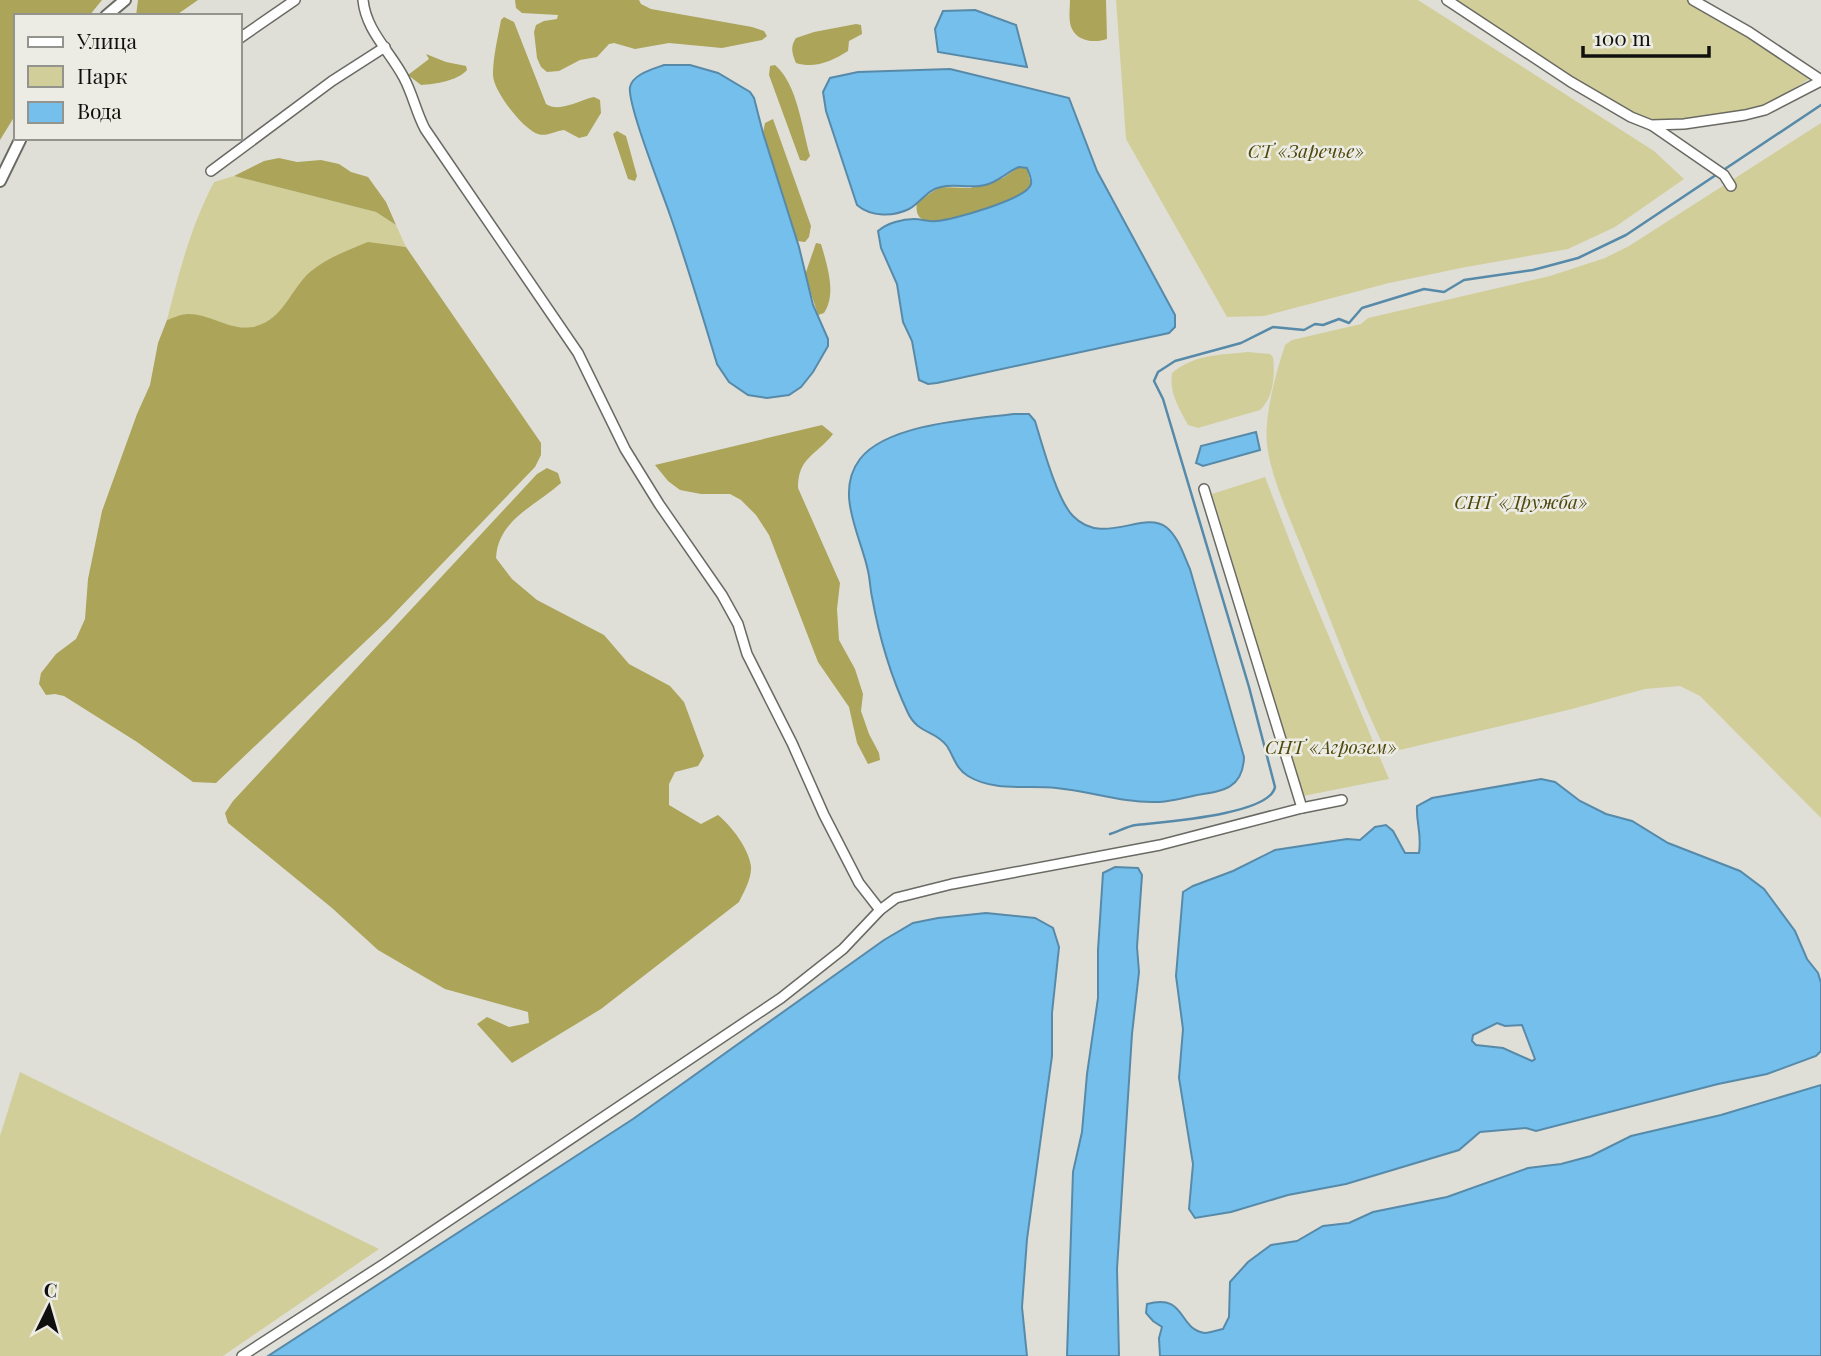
<svg xmlns="http://www.w3.org/2000/svg" width="1821" height="1356" viewBox="0 0 1821 1356" font-family="'Playfair Display',serif">
<rect width="100%" height="100%" fill="#dfdfd8"/>
<g fill="#d2ce9a">
<polygon points="1116,0 1418,0 1654,151 1684,179 1615,227 1568,249 1466,267 1389,283 1264,316 1227,317 1126,139"/>
<polygon points="1450,0 1691,0 1812,77 1766,107 1728,115 1660,122 1640,117 1577,82"/>
<path d="M1821,123V818L1700,696L1680,686L1645,689L1572,709L1387,753C1357,692 1334,628 1309,566C1296,532 1271,480 1267,445C1264,416 1276,373 1285,345L1292,340L1361,324L1368,318L1550,276L1605,258L1629,246Z"/>
<path d="M234,176L376,212L396,225L406,247L368,243L309,273L278,313L264,324L249,328L228,327L207,318L167,320C179,272 191,226 214,182Z"/>
<path d="M1248,352L1270,354L1273,357C1275,375 1274,397 1260,410L1198,428L1188,425C1179,408 1169,393 1172,373C1195,354 1219,355 1248,352Z"/>
<polygon points="1265,477 1301,570 1389,779 1303,796 1212,494"/>
<polygon points="20,1072 379,1249 223,1356 0,1356 0,1136"/>
</g>
<g fill="#aba459">
<polygon points="0,0 102,0 89,16 16,16 16,114 0,140"/>
<polygon points="138,0 198,0 175,16 136,16"/>
<polygon points="515,0 639,0 641,4 651,9 752,27 764,31 767,36 762,40 722,48 669,43 635,49 614,43 609,44 597,57 580,60 559,71 547,72 541,67 537,58 534,32 536,25 544,21 557,19 558,15 522,13 516,8"/>
<path d="M1070,0H1106L1107,39C1096,43 1078,42 1072,29C1068,22 1070,8 1070,0Z"/>
<path d="M504,17L514,22L546,104C560,113 579,100 594,97L600,100L601,113L587,136L579,138L564,130C555,131 546,137 538,134C523,129 492,90 493,74C493,57 498,37 501,20Z"/>
<path d="M856,24L861,25L862,34L849,41L848,51C832,61 815,69 796,63C792,53 790,47 796,38L814,32Z"/>
<path d="M426,54L446,62L466,66L467,70C457,81 436,84 421,85L408,75L429,59Z"/>
<path d="M775,65C797,83 802,128 810,156L806,161L800,160L769,75L770,66Z"/>
<polygon points="773,119 811,226 809,237 805,242 797,241 763,133 765,123"/>
<polygon points="617,131 626,136 637,176 635,181 628,179 613,134"/>
<polygon points="279,158 297,162 321,160 339,164 351,172 368,177 386,202 396,225 376,212 234,176 264,161"/>
<path d="M1019,167L1027,168L1031,185C1029,189 1028,190 1024,193C1011,202 938,227 924,220C916,217 916,209 917,202L940,187L970,188L1003,178Z"/>
<path d="M368,242L406,247L541,443V455L535,467L388,620L216,783L193,782L137,742L64,696L55,694L46,695L39,684L41,673L56,654L76,639L85,619L88,579L102,511L137,414L150,385L158,343L167,320C173,318 181,314 188,314C214,314 235,336 262,324C285,314 292,288 310,272C327,258 348,250 368,242Z"/>
<path d="M816,243L821,244C827,265 837,294 824,313L818,315L805,275Z"/>
<path d="M822,425L833,434C816,456 798,457 798,488L840,583L837,609L839,640L855,669L863,694L861,711L869,734L879,753L880,760L868,764L857,743L849,707L818,662L769,535L756,515L741,500L730,494H701L680,490L668,481L655,465Z"/>
<path d="M547,468L558,473L561,483C536,506 498,519 496,558L512,579L537,600L604,635L629,664L670,686L684,702L704,756L698,766L675,772L669,784V805L701,824L718,815C732,827 748,847 751,866C752,878 744,892 739,902L601,1009L512,1063L477,1024L487,1017L509,1027L529,1023L528,1012L445,989L378,950L332,908L228,823L225,813L233,801L537,474Z"/>
</g>
<g fill="#75bfec" stroke="#578aa9" stroke-width="2" fill-rule="evenodd">
<polygon points="975,10 1016,25 1027,67 938,52 935,29 943,11"/>
<path d="M664,65H690L718,73L750,92L754,98L763,133L799,247L813,305L828,339V346L813,372L801,387L789,395L767,398L748,395L729,382L717,364C702,314 687,264 670,215C663,194 627,104 630,87C633,74 653,69 664,65Z"/>
<path d="M950,69L1069,98L1097,171L1175,315V327L1169,333L937,383L928,384L919,380L912,341L903,322L897,284L881,248L878,231C887,223 903,219 914,219C922,219 929,222 936,221C952,220 1028,199 1031,184C1032,179 1029,173 1027,168L1019,167C1007,172 998,182 985,185C970,189 955,183 941,187C928,189 920,203 909,209C893,217 871,217 857,205L826,111L823,92L830,78L858,72Z"/>
<path d="M1014,414H1029L1035,421C1042,444 1057,500 1073,516C1103,547 1143,510 1166,527C1178,536 1184,556 1190,569L1244,757C1243,788 1224,791 1197,795C1184,798 1169,802 1156,802C1122,803 1090,791 1056,788C1028,785 994,792 968,776C956,769 954,757 947,746C935,730 918,734 908,713C891,677 879,636 872,597C870,588 870,579 868,571C861,536 834,493 860,459C887,424 971,419 1014,414Z"/>
<polygon points="1256,432 1260,450 1203,466 1196,463 1201,446"/>
<path d="M1541,779L1555,782L1580,801L1606,814L1632,821L1668,843L1740,871L1764,889L1795,931L1807,959L1818,973L1821,983V1051L1816,1056L1767,1074L1718,1084L1536,1131L1526,1128L1480,1132L1459,1150L1346,1184L1288,1195L1231,1212L1195,1218L1189,1209L1193,1164L1179,1078L1183,1029L1176,976L1183,892L1193,886L1233,871L1275,850L1347,839L1360,840L1375,827L1386,825L1393,831L1405,853H1419C1422,833 1416,824 1417,806L1432,798ZM1497,1023L1505,1026L1522,1025L1535,1059L1532,1061L1503,1048L1476,1045L1472,1041L1473,1035Z"/>
<polygon points="1115,867 1138,868 1142,875 1137,947 1139,972 1132,1034 1117,1269 1119,1356 1067,1356 1073,1172 1082,1132 1087,1074 1098,998 1098,950 1103,873"/>
<polygon points="986,913 1035,918 1053,928 1059,947 1052,1013 1052,1056 1027,1239 1022,1307 1027,1356 268,1356 633,1119 884,940 913,923 938,918"/>
<path d="M1821,1085V1356H1160L1159,1338L1162,1327L1153,1321L1146,1313L1147,1304C1187,1293 1177,1329 1205,1333C1210,1333 1218,1330 1223,1329L1229,1317L1230,1282L1248,1262L1271,1245L1297,1241L1323,1226L1349,1223L1373,1212L1447,1197L1528,1168L1561,1164L1591,1156L1631,1136L1721,1115Z"/>
</g>
<g fill="none" stroke-linecap="round" stroke-linejoin="round">
<path stroke="#578aa9" stroke-width="2.5" d="M1110,834C1119,831 1128,826 1136,825C1161,822 1270,815 1275,787L1249,687L1163,399L1154,381L1158,372L1175,361L1241,343L1273,327L1304,330L1315,324L1323,325L1339,319L1349,323L1362,308L1424,289L1444,292L1464,280L1533,270L1578,258L1626,235L1821,105"/>
<defs>
<g id="minor">
<path d="M363,0C366,31 390,51 404,78C413,95 416,112 425,129L578,353L625,449L659,504L722,595L738,624L747,654L792,743L824,815L859,883L880,910"/>
<polyline points="1447,0 1571,82 1631,117 1651,125 1684,124 1745,115 1765,110 1821,81"/>
<polyline points="1693,0 1749,32 1821,80"/>
<polyline points="240,38 295,0"/>
<polyline points="1653,126 1724,175 1731,186"/>
<polyline points="211,171 332,81 385,47"/>
<polyline points="1204,489 1302,808"/>
<polyline points="242,1356 384,1264 781,998 843,949 880,910 896,898 952,884 1160,845 1302,808 1342,800"/>
</g>
<g id="major">
<polyline points="106,16 125,0"/>
<polyline points="0,181 21,138"/>
</g>
</defs>
<use href="#minor" stroke="#6a6a64" stroke-width="12"/>
<use href="#major" stroke="#6a6a64" stroke-width="14"/>
<use href="#minor" stroke="#fff" stroke-width="9"/>
<use href="#major" stroke="#fff" stroke-width="10"/>
</g>
<g text-anchor="middle" stroke-width="5" stroke-linejoin="round" paint-order="stroke">
<g font-size="19" font-style="italic" fill="#4e480c" stroke="#ecece5">
<text x="1306" y="158">СТ «Заречье»</text>
<text x="1521" y="509">СНТ «Дружба»</text>
<text x="1331" y="754">СНТ «Агрозем»</text>
</g>
</g>
<rect x="14" y="14" width="228" height="126" fill="#ecece5" stroke="#94948f" stroke-width="2"/>
<rect x="28" y="37" width="35" height="10" fill="#ffffff" stroke="#94948f" stroke-width="2"/>
<text x="77" y="49" font-size="21" fill="#10100e">Улица</text>
<rect x="28" y="66" width="35" height="21" fill="#d2ce9a" stroke="#94948f" stroke-width="2"/>
<text x="77" y="84" font-size="21" fill="#10100e">Парк</text>
<rect x="28" y="102" width="35" height="21" fill="#75bfec" stroke="#94948f" stroke-width="2"/>
<text x="77" y="119" font-size="21" fill="#10100e">Вода</text>
<g transform="translate(49 1307) rotate(5)" stroke="#ecece5" stroke-width="5" paint-order="stroke">
<path d="M0-5L12 26L0 18L-12 26Z" fill="#10100e"/>
<text y="-10" font-size="19" font-weight="bold" text-anchor="middle" fill="#10100e">С</text>
</g>
<path d="M1583 46v10h126v-10" fill="none" stroke="#10100e" stroke-width="3.5"/>
<text x="1594" y="46" font-size="21" fill="#10100e" stroke="#ecece5" stroke-width="5" paint-order="stroke">100 m</text>
</svg>
